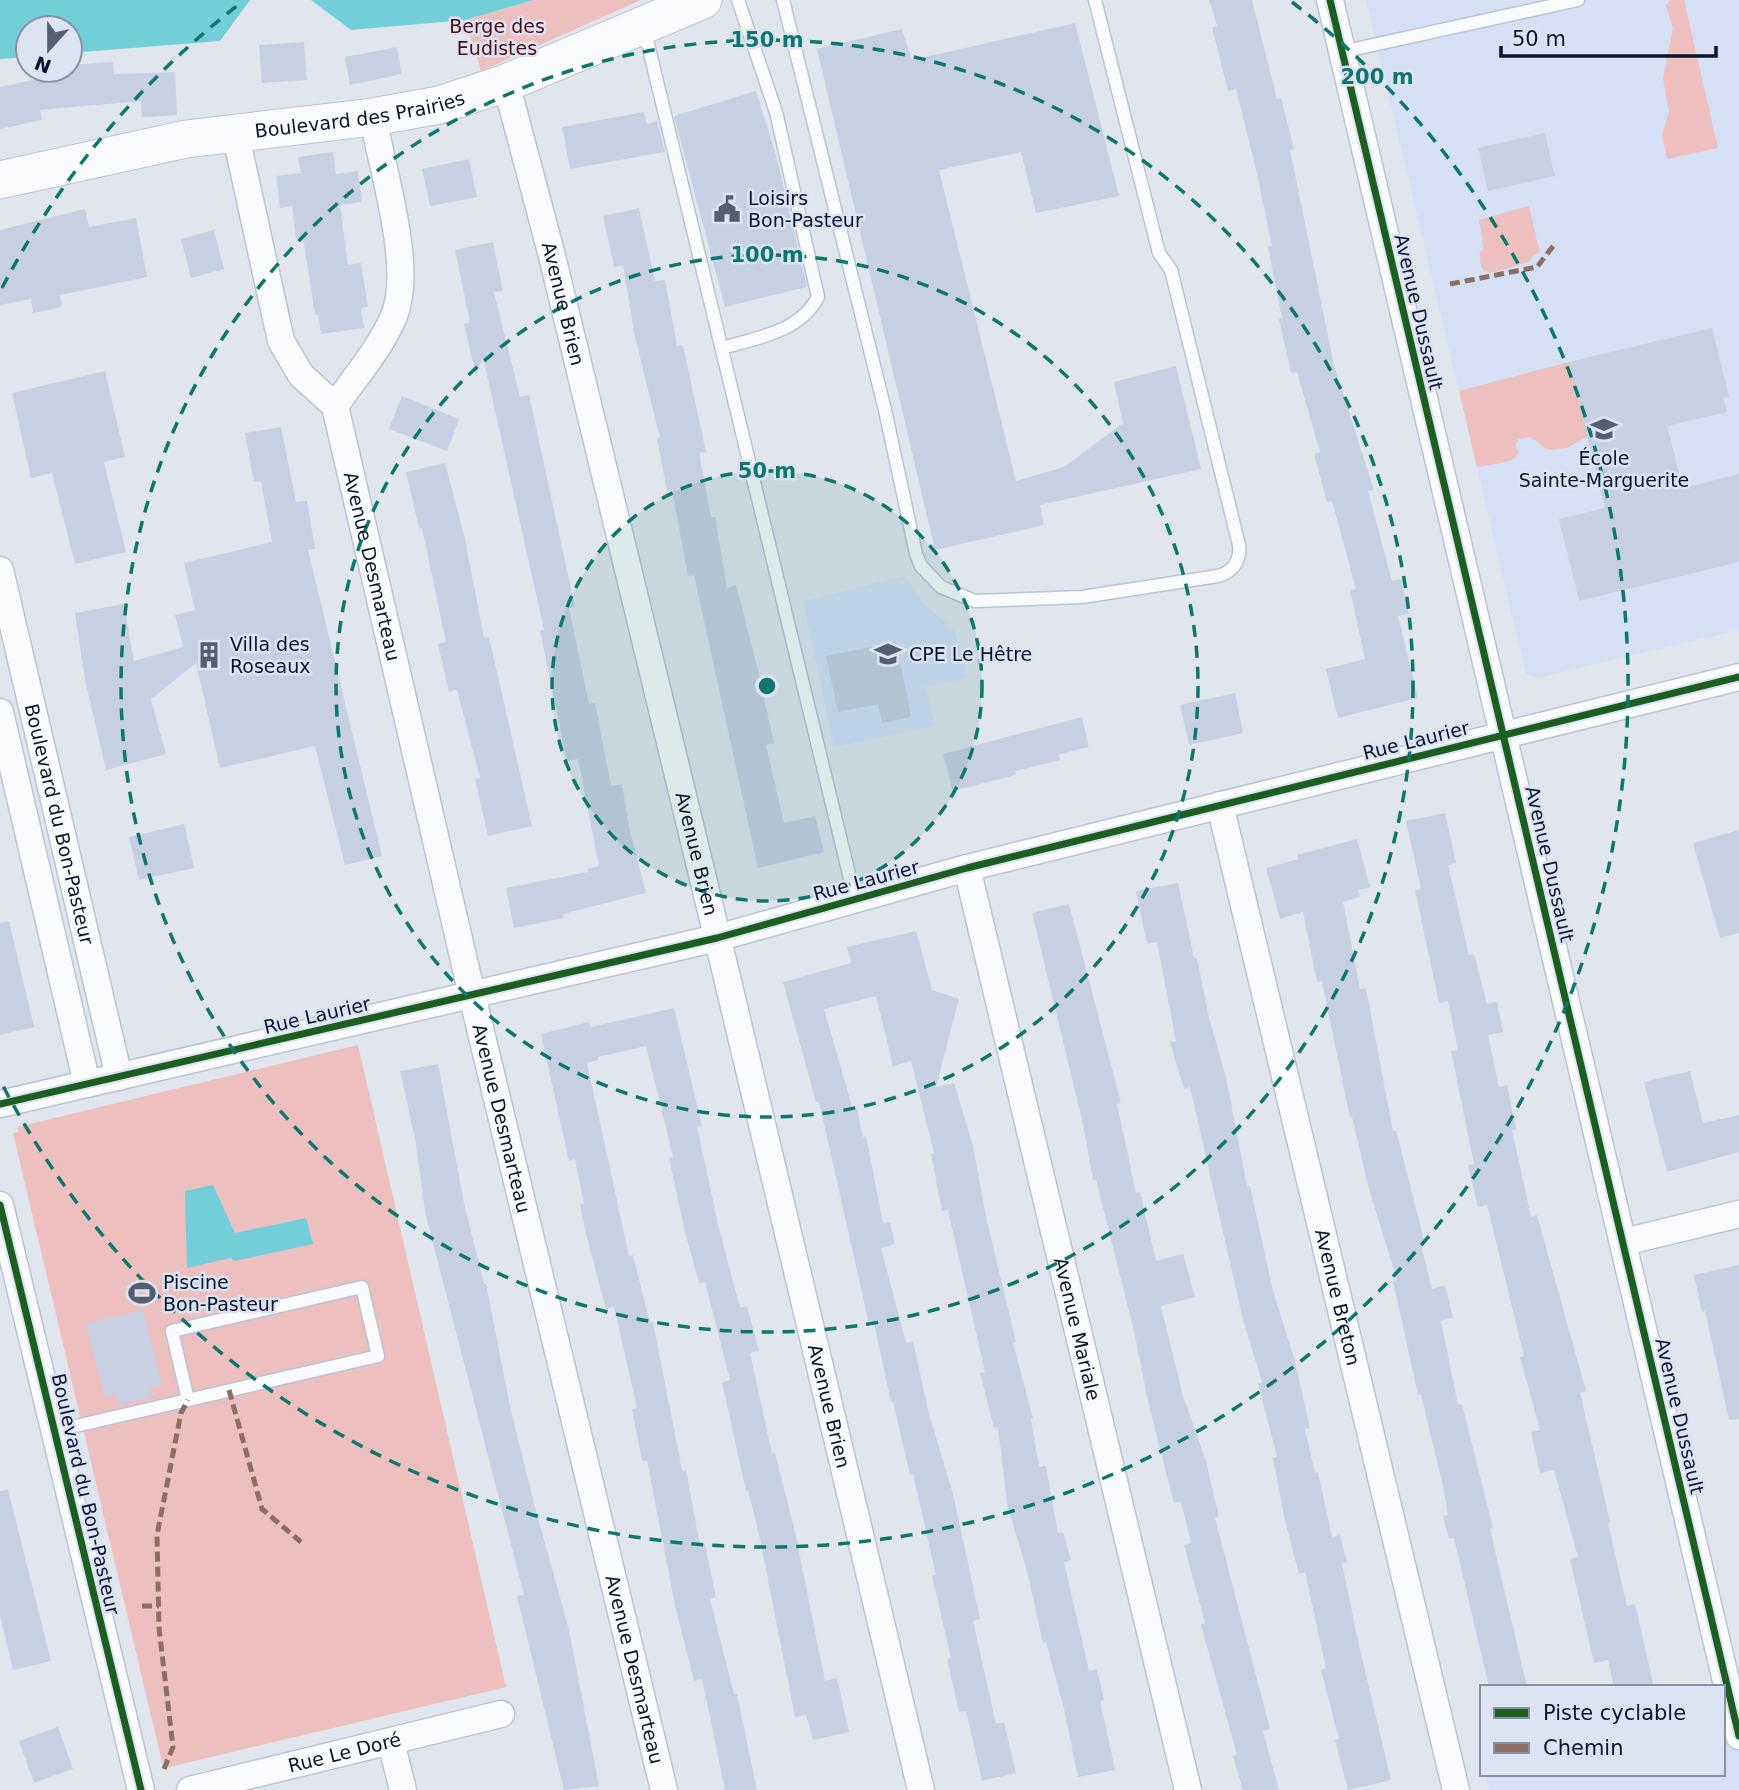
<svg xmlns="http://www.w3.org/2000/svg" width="1739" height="1790" viewBox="0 0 1739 1790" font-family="'DejaVu Sans',sans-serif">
<rect width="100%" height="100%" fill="#e1e5ed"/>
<g fill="#d5e0f5">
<polygon points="1366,0 1739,0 1739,630 1537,678 1526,674"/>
<polygon points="905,576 923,603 955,631 967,678 925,687 935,726 834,747 803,601"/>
<polygon points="1739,1724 1739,1790 1489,1790 1485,1776 1723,1774 1723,1726"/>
</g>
<g fill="#edbfbf">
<polygon points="534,0 641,0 481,71 465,20"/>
<polygon points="1670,0 1684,0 1718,148 1667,159 1662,135 1669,112 1663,78 1673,28 1666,5"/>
<polygon points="1529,206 1540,253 1533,255 1529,262 1490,273 1482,269 1479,254 1484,248 1479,220"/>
<polygon points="1569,362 1588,436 1567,448 1548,450 1531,437 1519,439 1515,446 1519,452 1514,459 1502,463 1477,467 1459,391"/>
<polygon points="358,1045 506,1687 169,1767 162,1762 13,1133 18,1132 17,1127"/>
</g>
<g fill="#72cfda">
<polygon points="0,0 250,0 220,41 70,53 70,28 28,28 28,57 0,59"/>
<polygon points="311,0 534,0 465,20 351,30"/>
<polygon points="213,1185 235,1233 306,1218 313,1244 235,1261 230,1258 187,1268 185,1191"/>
</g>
<g fill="#c7d0e2">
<polygon points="1209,0 1252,0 1277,99 1281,98 1294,149 1290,150 1334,365 1374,490 1368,491 1392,581 1401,579 1409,614 1398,616 1418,698 1338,718 1326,669 1365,659 1350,590 1356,589 1332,501 1327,502 1314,454 1320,452 1297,372 1291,373 1279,319 1282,318 1268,247 1272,246 1257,174 1236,89 1228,91 1212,27 1217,26"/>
<polygon points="1075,23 1119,196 1036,213 1021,152 939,170 1016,481 1064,467 1123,423 1114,382 1176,366 1201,469 1040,505 1044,525 935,550 817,49 902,29 912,60"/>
<polygon points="304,42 307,80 262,83 259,45"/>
<polygon points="397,47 402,74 350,85 345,57"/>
<polygon points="113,62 114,74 175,72 177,115 142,117 141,101 40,110 42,120 0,129 0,87 70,72 70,65"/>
<polygon points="756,91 778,162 807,287 725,307 674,116"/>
<polygon points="644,112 647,124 657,121 665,152 570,169 562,127"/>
<polygon points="1545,133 1555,176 1488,191 1478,148"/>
<polygon points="333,152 336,174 358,171 362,202 340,205 348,265 361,263 368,307 361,308 364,328 321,334 318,315 315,315 303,238 296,239 292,206 280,208 276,176 301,173 298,157"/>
<polygon points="469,159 477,197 430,206 422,169"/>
<polygon points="639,208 655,281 665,280 677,346 683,345 706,452 699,453 711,517 715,517 727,588 736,585 757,666 774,743 766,745 784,823 815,816 824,852 758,868 694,575 688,576 672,490 667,491 657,438 660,438 635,337 623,265 614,267 603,216"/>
<polygon points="85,209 89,227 136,218 147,277 60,295 62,307 33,313 31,299 0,305 0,230"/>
<polygon points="214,230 224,269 191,278 181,239"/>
<polygon points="493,242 503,291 494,292 520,397 529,395 575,607 569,608 589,704 595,703 611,786 622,784 629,827 646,893 563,914 564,918 514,928 506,888 588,872 587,869 599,866 578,759 567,761 540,631 544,630 483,357 476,375 464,324 470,322 455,250"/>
<polygon points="1712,328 1729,397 1723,398 1727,412 1667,426 1683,488 1739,474 1739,562 1579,601 1559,519 1605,508 1569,362"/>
<polygon points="105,371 125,457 104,462 126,552 75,564 52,473 31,478 12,393"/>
<polygon points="402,396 459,419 447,451 389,429"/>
<polygon points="281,427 296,502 307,501 315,549 308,550 382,856 345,865 315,746 220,768 196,663 151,699 166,754 106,770 85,680 75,613 124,604 134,661 183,647 175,615 195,610 184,563 272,542 261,481 254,482 245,433"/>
<polygon points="445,463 465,539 484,638 489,637 532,826 488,836 475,779 480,778 457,690 449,692 438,644 446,642 422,528 419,528 406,472"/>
<polygon points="896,642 911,717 882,723 878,704 838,712 826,656"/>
<polygon points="1235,693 1243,733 1189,745 1180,705"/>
<polygon points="1082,717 1089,747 1059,754 1060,760 1015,771 1016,775 953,791 943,754"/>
<polygon points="1445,813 1456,863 1448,865 1469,955 1474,954 1487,1004 1497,1002 1503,1032 1488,1035 1499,1087 1507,1085 1516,1129 1512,1130 1531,1217 1537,1215 1586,1391 1580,1393 1610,1522 1608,1523 1627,1606 1635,1604 1654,1687 1614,1687 1608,1660 1594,1663 1570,1559 1578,1557 1554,1470 1540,1473 1531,1432 1540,1430 1520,1357 1524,1356 1487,1205 1478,1207 1468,1165 1474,1164 1451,1051 1458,1050 1448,1001 1439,1003 1415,890 1421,889 1406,821"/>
<polygon points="184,824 194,868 139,880 129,837"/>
<polygon points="1739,830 1739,933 1720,938 1693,843"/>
<polygon points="1357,839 1370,887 1358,890 1360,897 1343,902 1360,989 1366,988 1393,1131 1396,1130 1425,1244 1421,1245 1432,1289 1445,1285 1453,1318 1441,1321 1458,1405 1462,1404 1493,1528 1490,1529 1527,1687 1489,1687 1454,1538 1449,1539 1443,1516 1448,1515 1444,1491 1421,1394 1418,1395 1393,1281 1397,1280 1369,1189 1352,1117 1350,1118 1322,981 1317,982 1303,912 1280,919 1266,868 1298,859 1297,855"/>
<polygon points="1178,883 1194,958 1197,958 1209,1018 1226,1077 1247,1186 1250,1186 1273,1291 1294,1358 1310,1428 1305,1429 1315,1473 1318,1472 1332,1537 1340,1535 1347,1562 1342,1563 1358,1641 1391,1780 1348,1790 1335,1740 1339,1739 1321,1670 1326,1668 1305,1572 1299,1574 1285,1521 1273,1458 1277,1457 1258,1383 1262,1382 1243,1320 1190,1087 1184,1089 1170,1042 1176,1041 1157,942 1147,944 1136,891"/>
<polygon points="1069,904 1121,1103 1117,1104 1136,1193 1140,1192 1156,1261 1183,1254 1195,1297 1161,1306 1183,1396 1206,1461 1219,1517 1215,1518 1270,1729 1263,1731 1279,1790 1243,1790 1233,1756 1237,1755 1201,1625 1205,1623 1184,1545 1191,1543 1181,1502 1174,1503 1149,1406 1134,1331 1096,1180 1093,1180 1083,1124 1032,913"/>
<polygon points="9,921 34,1027 0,1035 0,923"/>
<polygon points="916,931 932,990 959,999 936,1087 954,1083 973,1146 986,1217 1016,1342 1013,1343 1033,1418 1031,1419 1039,1467 1046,1466 1058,1533 1063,1532 1071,1560 1064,1562 1089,1671 1097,1669 1104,1700 1100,1701 1115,1770 1078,1777 1064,1709 1046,1642 1043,1643 1027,1571 1007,1504 998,1427 994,1428 980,1373 985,1372 948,1210 942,1211 931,1154 934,1153 911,1061 893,1066 876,996 824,1009 853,1110 857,1109 863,1137 866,1136 883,1223 890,1222 895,1244 881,1248 906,1343 913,1341 929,1414 953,1494 980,1619 973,1621 996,1724 1004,1722 1016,1773 982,1781 966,1711 959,1712 947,1659 951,1658 932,1576 936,1575 913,1474 910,1475 893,1401 891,1402 874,1323 869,1324 819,1102 816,1102 783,982 851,963 847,947"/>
<polygon points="674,1008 702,1126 697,1127 718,1224 740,1308 747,1306 759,1351 750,1353 772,1454 775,1453 795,1532 825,1681 837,1678 849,1732 813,1740 806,1715 795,1717 760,1539 748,1490 746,1491 722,1382 730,1380 705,1282 699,1283 685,1232 669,1158 673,1157 646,1046 598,1057 598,1060 587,1063 629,1256 633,1255 650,1323 653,1322 682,1470 686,1470 700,1545 705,1544 716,1597 710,1599 734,1694 737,1694 757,1790 725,1790 702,1679 694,1681 675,1606 647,1460 642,1461 632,1409 637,1408 614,1306 606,1309 586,1234 580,1204 584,1204 575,1159 569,1161 541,1034 589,1022 591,1027"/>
<polygon points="438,1064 464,1203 484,1284 486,1284 511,1411 536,1511 569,1630 599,1786 564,1790 517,1596 524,1595 425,1212 416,1144 400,1071"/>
<polygon points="1690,1071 1703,1123 1739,1115 1739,1152 1667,1172 1644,1082"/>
<polygon points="1739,1265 1739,1419 1729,1420 1705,1311 1702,1312 1694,1275"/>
<polygon points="143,1310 162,1384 149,1387 151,1397 119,1405 116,1394 105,1397 86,1324"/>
<polygon points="8,1490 51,1661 13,1670 0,1616 0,1491"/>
<polygon points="58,1727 73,1769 34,1783 19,1741"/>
</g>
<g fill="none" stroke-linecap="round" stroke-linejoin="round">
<defs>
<g id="lane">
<path d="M783,0L885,410L916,554L921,566L941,587L975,601L1082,597L1218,576C1233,572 1241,560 1239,545L1171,270L1159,253L1095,0"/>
<polyline points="644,28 855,899"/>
<polyline points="1341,52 1578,0"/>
<path d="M722,348C756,338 800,332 818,297L776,112L738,0"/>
<polyline points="54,1431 378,1356 362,1287 172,1331 188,1400"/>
</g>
<g id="street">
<polyline points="1330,0 1739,1736"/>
<path id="s1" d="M506,83L552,256L725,969L921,1790"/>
<path id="s2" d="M235,132L281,341L301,375L335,406L472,995L664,1790"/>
<path d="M335,406C355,377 380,349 394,316C414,267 382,170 373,117"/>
<path id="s3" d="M0,570L119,1077"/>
<polyline points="0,712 87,1084"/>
<path id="s4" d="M1220,805L1456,1790"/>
<path id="s5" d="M967,868L1188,1790"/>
<polyline points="0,1104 717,938 967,868 1739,677"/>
<polyline points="0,1205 141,1790"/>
<polyline points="1624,1242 1739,1214"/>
<polyline points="391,1742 403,1790"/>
<path id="s6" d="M190,1790L501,1714"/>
</g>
<g id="secondary">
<path id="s7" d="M0,180L186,139L373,117L439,105L506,83L703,0"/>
</g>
</defs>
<use href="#lane" stroke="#bbc3d5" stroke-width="15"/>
<use href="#street" stroke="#bbc3d5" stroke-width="29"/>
<use href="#secondary" stroke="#bbc3d5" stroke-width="39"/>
<use href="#lane" stroke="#fafbfc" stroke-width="12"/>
<use href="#street" stroke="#fafbfc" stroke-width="26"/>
<use href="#secondary" stroke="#fafbfc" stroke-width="37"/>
<g stroke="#8d6e63" stroke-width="5" stroke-dasharray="10 5" stroke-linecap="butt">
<polyline points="1450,284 1537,267 1554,245"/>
<polyline points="229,1390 262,1509 301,1542"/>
<polyline points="142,1606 159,1606"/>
<polyline points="164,1769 173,1747 159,1628 157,1535 181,1413 188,1400"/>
</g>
<defs>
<g id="cycleway">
<polyline points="1330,0 1739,1736"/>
<polyline points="0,1104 717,938 967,868 1739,677"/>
<polyline points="0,1205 141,1790"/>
</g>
</defs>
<use href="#cycleway" stroke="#dce3f2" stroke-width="11"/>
<use href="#cycleway" stroke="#1b5e20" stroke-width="7"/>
</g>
<circle cx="767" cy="686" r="215" fill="#0f766e" fill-opacity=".12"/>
<g fill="none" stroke="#0f766e" stroke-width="3.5" stroke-dasharray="12 9">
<circle cx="767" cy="686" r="215"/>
<circle cx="767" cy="686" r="431"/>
<circle cx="767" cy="686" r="646"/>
<path d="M2 288A862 862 0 0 1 242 2M1292 2A862 862 0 1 1 2 1084"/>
</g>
<defs>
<symbol id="civic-bare" viewBox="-9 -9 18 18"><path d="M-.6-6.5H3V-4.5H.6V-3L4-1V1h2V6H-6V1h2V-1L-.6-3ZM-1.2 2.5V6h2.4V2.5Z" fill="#555d71" stroke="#dce3f2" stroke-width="2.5" paint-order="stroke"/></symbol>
<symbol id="school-bare" viewBox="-9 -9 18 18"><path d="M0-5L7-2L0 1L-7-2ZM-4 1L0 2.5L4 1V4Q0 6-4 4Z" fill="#555d71" stroke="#dce3f2" stroke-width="2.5" paint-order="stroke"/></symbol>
<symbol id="building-bare" viewBox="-9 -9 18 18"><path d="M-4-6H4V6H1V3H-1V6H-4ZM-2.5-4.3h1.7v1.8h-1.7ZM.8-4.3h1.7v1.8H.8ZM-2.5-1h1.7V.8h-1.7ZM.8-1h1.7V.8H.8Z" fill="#555d71" stroke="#dce3f2" stroke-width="2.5" paint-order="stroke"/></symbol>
<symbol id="stadium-bare" viewBox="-9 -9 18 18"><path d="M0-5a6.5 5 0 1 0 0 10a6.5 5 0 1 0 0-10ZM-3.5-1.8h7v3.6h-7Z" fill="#555d71" stroke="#dce3f2" stroke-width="2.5" paint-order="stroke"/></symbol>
</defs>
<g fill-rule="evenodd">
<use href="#civic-bare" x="708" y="190" width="38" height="38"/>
<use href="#school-bare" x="1585" y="410" width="38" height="38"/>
<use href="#school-bare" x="869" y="635" width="38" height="38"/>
<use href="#building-bare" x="190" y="636" width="38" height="38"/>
<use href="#stadium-bare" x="123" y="1274" width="38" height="38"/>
</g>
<g text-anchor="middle" stroke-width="5" stroke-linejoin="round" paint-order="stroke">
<g font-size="19" fill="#510a0e" stroke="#dce3f2">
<text x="497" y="33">Berge des<tspan x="497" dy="22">Eudistes</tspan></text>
</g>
<g font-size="19" fill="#09142e" stroke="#dce3f2">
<text dy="7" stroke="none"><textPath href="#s7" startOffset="366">Boulevard des Prairies</textPath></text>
<text dy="7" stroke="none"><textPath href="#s1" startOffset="228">Avenue Brien</textPath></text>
<text transform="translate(1419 312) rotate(77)" y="7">Avenue Dussault</text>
<text dy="7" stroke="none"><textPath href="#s2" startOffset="464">Avenue Desmarteau</textPath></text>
<text transform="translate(1416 740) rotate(-14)" y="7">Rue Laurier</text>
<text dy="7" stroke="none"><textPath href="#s3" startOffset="261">Boulevard du Bon-Pasteur</textPath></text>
<text dy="7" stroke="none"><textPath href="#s1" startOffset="794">Avenue Brien</textPath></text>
<text transform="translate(1550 864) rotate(77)" y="7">Avenue Dussault</text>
<text transform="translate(866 880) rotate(-15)" y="7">Rue Laurier</text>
<text transform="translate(317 1015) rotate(-13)" y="7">Rue Laurier</text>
<text dy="7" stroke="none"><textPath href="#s2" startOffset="1031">Avenue Desmarteau</textPath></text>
<text dy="7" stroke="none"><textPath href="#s4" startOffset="506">Avenue Breton</textPath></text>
<text dy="7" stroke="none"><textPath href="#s5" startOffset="474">Avenue Mariale</textPath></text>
<text dy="7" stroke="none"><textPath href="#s1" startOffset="1362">Avenue Brien</textPath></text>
<text transform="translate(1680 1416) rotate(77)" y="7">Avenue Dussault</text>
<text transform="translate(86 1494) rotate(77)" y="7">Boulevard du Bon-Pasteur</text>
<text dy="7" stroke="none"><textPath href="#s2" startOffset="1598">Avenue Desmarteau</textPath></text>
<text dy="7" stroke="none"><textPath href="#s6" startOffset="159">Rue Le Doré</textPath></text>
</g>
<g font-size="19" fill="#09142e" stroke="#dce3f2" text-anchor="start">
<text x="748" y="205">Loisirs<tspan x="748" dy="22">Bon-Pasteur</tspan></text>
<text x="1604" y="465" text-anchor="middle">École<tspan x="1604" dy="22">Sainte-Marguerite</tspan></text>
<text x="230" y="651">Villa des<tspan x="230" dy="22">Roseaux</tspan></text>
<text x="909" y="661">CPE Le Hêtre</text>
<text x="163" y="1289">Piscine<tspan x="163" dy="22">Bon-Pasteur</tspan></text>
</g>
</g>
<circle cx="767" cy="686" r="10" fill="#0f766e" stroke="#dce3f2" stroke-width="3.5"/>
<g font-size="21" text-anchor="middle" font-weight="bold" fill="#0f766e" stroke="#dce3f2" stroke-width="5" stroke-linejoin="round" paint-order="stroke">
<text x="767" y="47">150 m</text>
<text x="1377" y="84">200 m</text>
<text x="767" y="262">100 m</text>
<text x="767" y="478">50 m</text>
</g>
<rect x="1480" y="1685" width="245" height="91" fill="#dce3f2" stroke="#8890a4" stroke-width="2"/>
<rect x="1494" y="1708" width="35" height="10" fill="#1b5e20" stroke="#8890a4" stroke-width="2"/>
<text x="1543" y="1720" font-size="21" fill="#09142e">Piste cyclable</text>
<rect x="1494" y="1743" width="35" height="10" fill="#8d6e63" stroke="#8890a4" stroke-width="2"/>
<text x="1543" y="1755" font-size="21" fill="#09142e">Chemin</text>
<g transform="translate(49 49) rotate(201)"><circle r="33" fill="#dce3f2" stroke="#8890a4" stroke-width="2"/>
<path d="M0-5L12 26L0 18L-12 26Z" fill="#555d71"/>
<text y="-10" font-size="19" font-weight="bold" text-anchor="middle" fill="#09142e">N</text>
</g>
<path d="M1501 46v10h215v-10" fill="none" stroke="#09142e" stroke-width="3.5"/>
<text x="1512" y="46" font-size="21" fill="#09142e" stroke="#dce3f2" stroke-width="5" paint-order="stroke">50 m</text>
</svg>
